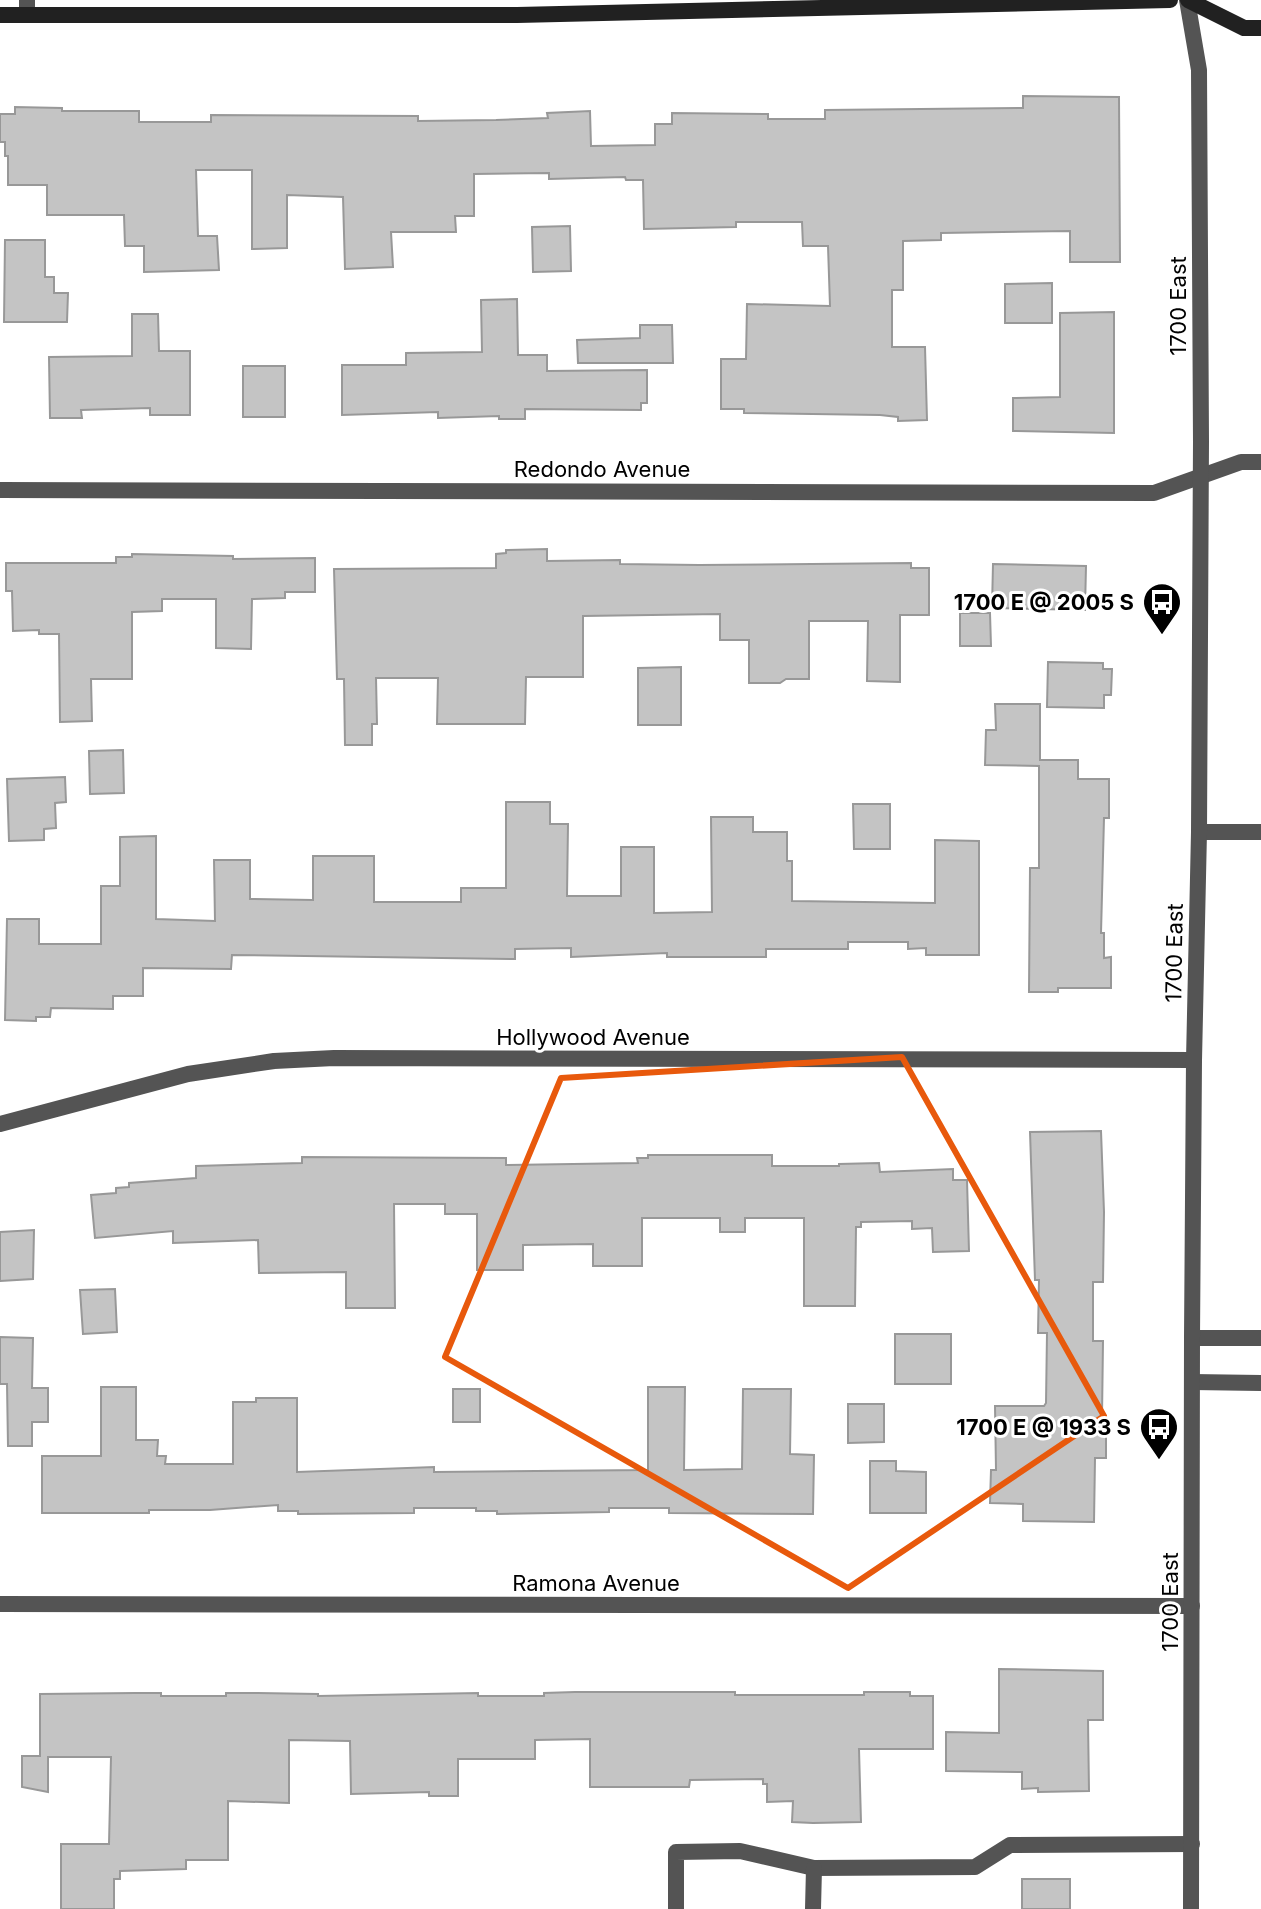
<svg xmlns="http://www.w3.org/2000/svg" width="1261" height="1909" viewBox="0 0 1261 1909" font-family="Inter,sans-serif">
<rect width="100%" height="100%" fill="#fff"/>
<g fill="#c4c4c4" stroke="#989898" stroke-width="2">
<polygon points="1023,96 1119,97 1120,262 1070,262 1070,231 941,233 941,240 903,241 903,290 892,290 892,347 925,347 927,420 898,421 898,417 880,415 744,413 744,409 721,409 721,359 746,359 747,304 830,306 828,246 803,246 802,222 736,222 736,227 644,229 643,180 626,180 625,177 549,179 549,173 474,174 474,216 455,216 456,232 391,232 393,267 345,269 343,197 287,195 287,248 252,249 252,170 196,170 198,236 217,236 219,270 144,272 144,246 125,246 124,215 47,215 47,185 8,185 8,156 5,156 5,142 0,142 0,114 15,114 15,107 62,108 62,111 139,111 139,122 211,122 211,115 418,116 418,121 496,120 548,118 547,113 590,111 591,146 655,145 655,124 672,124 672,113 768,114 768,119 825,119 825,110 1023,108"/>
<polygon points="570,226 571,271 533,272 532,227"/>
<polygon points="5,240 45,240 45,277 54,277 54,293 68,293 67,322 4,322"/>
<polygon points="1052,283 1052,323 1005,323 1005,284"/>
<polygon points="517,299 518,355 547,355 547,371 647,370 647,403 641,403 641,410 525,409 525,419 499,419 499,416 438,418 438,412 342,415 342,365 406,365 406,353 482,352 481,300"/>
<polygon points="1114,312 1114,433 1013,431 1013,398 1060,397 1060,313"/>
<polygon points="132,314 158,314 159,351 190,351 190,415 150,415 150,408 81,410 82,418 50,418 49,357 132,356"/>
<polygon points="640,325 672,325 673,363 578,363 577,340 640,338"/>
<rect x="243" y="366" width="42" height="51"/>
<polygon points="547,549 547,561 620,560 620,564 699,565 911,563 911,568 929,568 929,615 900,615 900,682 867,681 868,621 809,621 809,679 786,679 780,683 749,683 749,640 720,640 720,614 583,616 583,677 526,677 525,724 437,724 438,678 376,678 377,724 372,724 372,745 345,745 344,679 337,679 334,569 496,568 496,554 506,553 506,550"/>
<polygon points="132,554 233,556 233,559 315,558 315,592 285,592 285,598 252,599 251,649 216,648 216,599 162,599 162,611 132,612 132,679 91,679 92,721 60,722 59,634 39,634 39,630 13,631 12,591 6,591 6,563 116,563 116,557 132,557"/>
<polygon points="993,564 1086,566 1085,610 992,608"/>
<polygon points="960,613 990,613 991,646 960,646"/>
<polygon points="1048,662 1103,663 1103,669 1112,669 1111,695 1104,695 1104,708 1047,707"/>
<polygon points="681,667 681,725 638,725 638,668"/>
<polygon points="995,704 1040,704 1040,760 1078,760 1078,779 1109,779 1109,818 1104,818 1101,933 1104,933 1104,958 1111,957 1111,988 1058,988 1058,992 1029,992 1030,868 1039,868 1039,766 985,765 986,730 996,730"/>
<polygon points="123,750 124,793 90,794 89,751"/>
<polygon points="65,777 66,802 55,803 56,828 44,829 44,840 9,841 7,779"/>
<polygon points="506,802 550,802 550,824 568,824 567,896 621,896 621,847 654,847 654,913 712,912 711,817 753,817 753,832 787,832 787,861 792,861 792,901 935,903 935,840 979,841 979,955 926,955 926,948 908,949 908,942 848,942 848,949 766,949 766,957 667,957 667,953 571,957 571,948 515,949 515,959 232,955 231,969 143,968 143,996 113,996 113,1009 51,1008 50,1017 36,1017 36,1021 5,1020 7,919 39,919 39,944 101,944 101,886 120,886 120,837 156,836 156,919 215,921 214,860 250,860 250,899 313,900 313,856 374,856 374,902 461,902 461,888 506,888"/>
<polygon points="853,804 890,804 890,849 854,849"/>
<polygon points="1101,1131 1104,1212 1103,1282 1093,1282 1093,1341 1103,1341 1102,1417 1106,1417 1106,1458 1095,1458 1094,1522 1023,1521 1023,1504 990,1503 991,1470 996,1470 995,1406 1044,1406 1046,1403 1047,1333 1038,1333 1039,1280 1035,1280 1030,1132"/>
<polygon points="648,1155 772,1155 772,1166 839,1166 839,1164 879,1163 880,1172 953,1169 953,1180 967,1180 969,1251 933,1252 932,1228 912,1229 912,1221 861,1222 861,1227 856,1227 855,1306 804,1306 804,1218 745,1218 745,1232 720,1232 720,1218 642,1218 642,1266 593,1266 593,1244 523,1245 523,1270 477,1270 477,1214 445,1214 445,1204 394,1204 395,1308 346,1308 346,1272 259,1273 258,1240 173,1243 173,1231 95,1238 91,1195 116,1193 116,1188 129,1187 129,1183 196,1178 196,1166 302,1163 302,1157 506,1158 506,1165 638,1163 637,1158 648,1158"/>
<polygon points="34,1230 33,1279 0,1281 0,1232"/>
<polygon points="115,1289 117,1332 83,1334 80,1290"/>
<rect x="895" y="1334" width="56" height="50"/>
<polygon points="0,1337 33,1338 32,1388 48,1388 48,1422 32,1422 32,1446 8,1446 7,1384 0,1384"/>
<polygon points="101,1387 136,1387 136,1440 158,1440 157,1456 166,1456 165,1464 233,1464 233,1402 256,1402 256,1398 297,1398 297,1472 434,1467 434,1472 648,1470 648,1387 685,1387 684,1470 742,1469 743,1389 791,1389 790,1454 814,1455 813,1514 669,1513 669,1508 609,1508 609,1512 497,1514 497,1511 476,1511 476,1508 414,1508 414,1513 298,1514 298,1511 278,1511 278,1505 210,1510 149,1510 149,1513 42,1513 42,1456 101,1456"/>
<rect x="453" y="1389" width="27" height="33"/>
<polygon points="848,1404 884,1404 884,1442 848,1443"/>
<polygon points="870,1461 896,1461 896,1471 926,1472 926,1513 870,1513"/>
<polygon points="999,1669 1103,1671 1103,1720 1088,1720 1089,1791 1038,1792 1038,1788 1022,1789 1022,1772 946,1771 946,1732 999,1733"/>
<polygon points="575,1692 735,1692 735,1695 864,1695 864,1692 910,1692 910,1696 933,1696 933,1749 859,1749 861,1822 813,1823 792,1822 793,1801 767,1802 767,1784 763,1784 763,1779 690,1780 689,1787 590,1787 590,1739 535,1740 535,1759 458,1759 458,1796 429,1796 429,1792 351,1794 350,1741 289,1740 289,1803 228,1801 228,1860 186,1860 186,1869 120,1871 120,1879 114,1879 114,1909 61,1909 61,1844 109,1844 111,1757 48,1757 48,1792 22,1787 22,1756 40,1756 40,1694 135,1693 161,1693 161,1696 226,1696 226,1693 258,1693 318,1694 318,1696 478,1693 478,1696 544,1696 544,1693"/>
<rect x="1022" y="1879" width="48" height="30"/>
</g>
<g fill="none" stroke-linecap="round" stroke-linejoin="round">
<g stroke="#545454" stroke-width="16">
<polyline points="676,1909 676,1852 740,1851 814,1868 975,1867 1010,1845 1192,1844"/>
<polyline points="813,1909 814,1868"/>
</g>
<g stroke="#545454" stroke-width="16">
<polyline points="27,14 27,0"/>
<polyline points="0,490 1154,493 1241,462 1261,462"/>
<polyline points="1199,832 1261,832"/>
<polyline points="0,1124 188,1074 274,1061 334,1058 1194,1060"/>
<polyline points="1192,1338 1261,1338"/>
<polyline points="1192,1382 1261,1383"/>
<polyline points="0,1604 1192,1606"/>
</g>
<polyline stroke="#545454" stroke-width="16" points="1187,0 1199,70 1201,441 1199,832 1194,1060 1192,1338 1191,1909"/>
<g stroke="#212121" stroke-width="16">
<polyline points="1188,0 1244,28 1261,28"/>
<polyline points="0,15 517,15 1170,0"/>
</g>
</g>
<path fill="none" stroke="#e8590c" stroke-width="6" stroke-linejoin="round" d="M902,1057L1104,1416L848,1588L445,1357L561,1078Z"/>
<defs>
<symbol id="bus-pin" viewBox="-11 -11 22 30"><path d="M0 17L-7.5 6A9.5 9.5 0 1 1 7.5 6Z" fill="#000" stroke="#fff"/><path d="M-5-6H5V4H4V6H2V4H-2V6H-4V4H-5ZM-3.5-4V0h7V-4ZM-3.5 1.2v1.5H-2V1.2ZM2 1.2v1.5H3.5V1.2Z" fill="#fff"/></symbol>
</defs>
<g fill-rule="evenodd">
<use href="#bus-pin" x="1140" y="580" width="44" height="60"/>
<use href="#bus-pin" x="1137" y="1405" width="44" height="60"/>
</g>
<g text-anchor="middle" stroke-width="6" stroke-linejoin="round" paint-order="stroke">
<g font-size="22" fill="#000" stroke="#fff">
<text transform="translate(1178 306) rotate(-90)" y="8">1700 East</text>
<text x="602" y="477">Redondo Avenue</text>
<text transform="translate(1174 953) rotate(-89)" y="8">1700 East</text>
<text x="593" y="1045">Hollywood Avenue</text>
<text x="596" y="1591">Ramona Avenue</text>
<text transform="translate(1170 1602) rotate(-90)" y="8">1700 East</text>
</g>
<g font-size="22" font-weight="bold" fill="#000" stroke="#fff" text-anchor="end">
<text x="1134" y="610">1700 E @ 2005 S</text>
<text x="1131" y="1435">1700 E @ 1933 S</text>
</g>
</g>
</svg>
